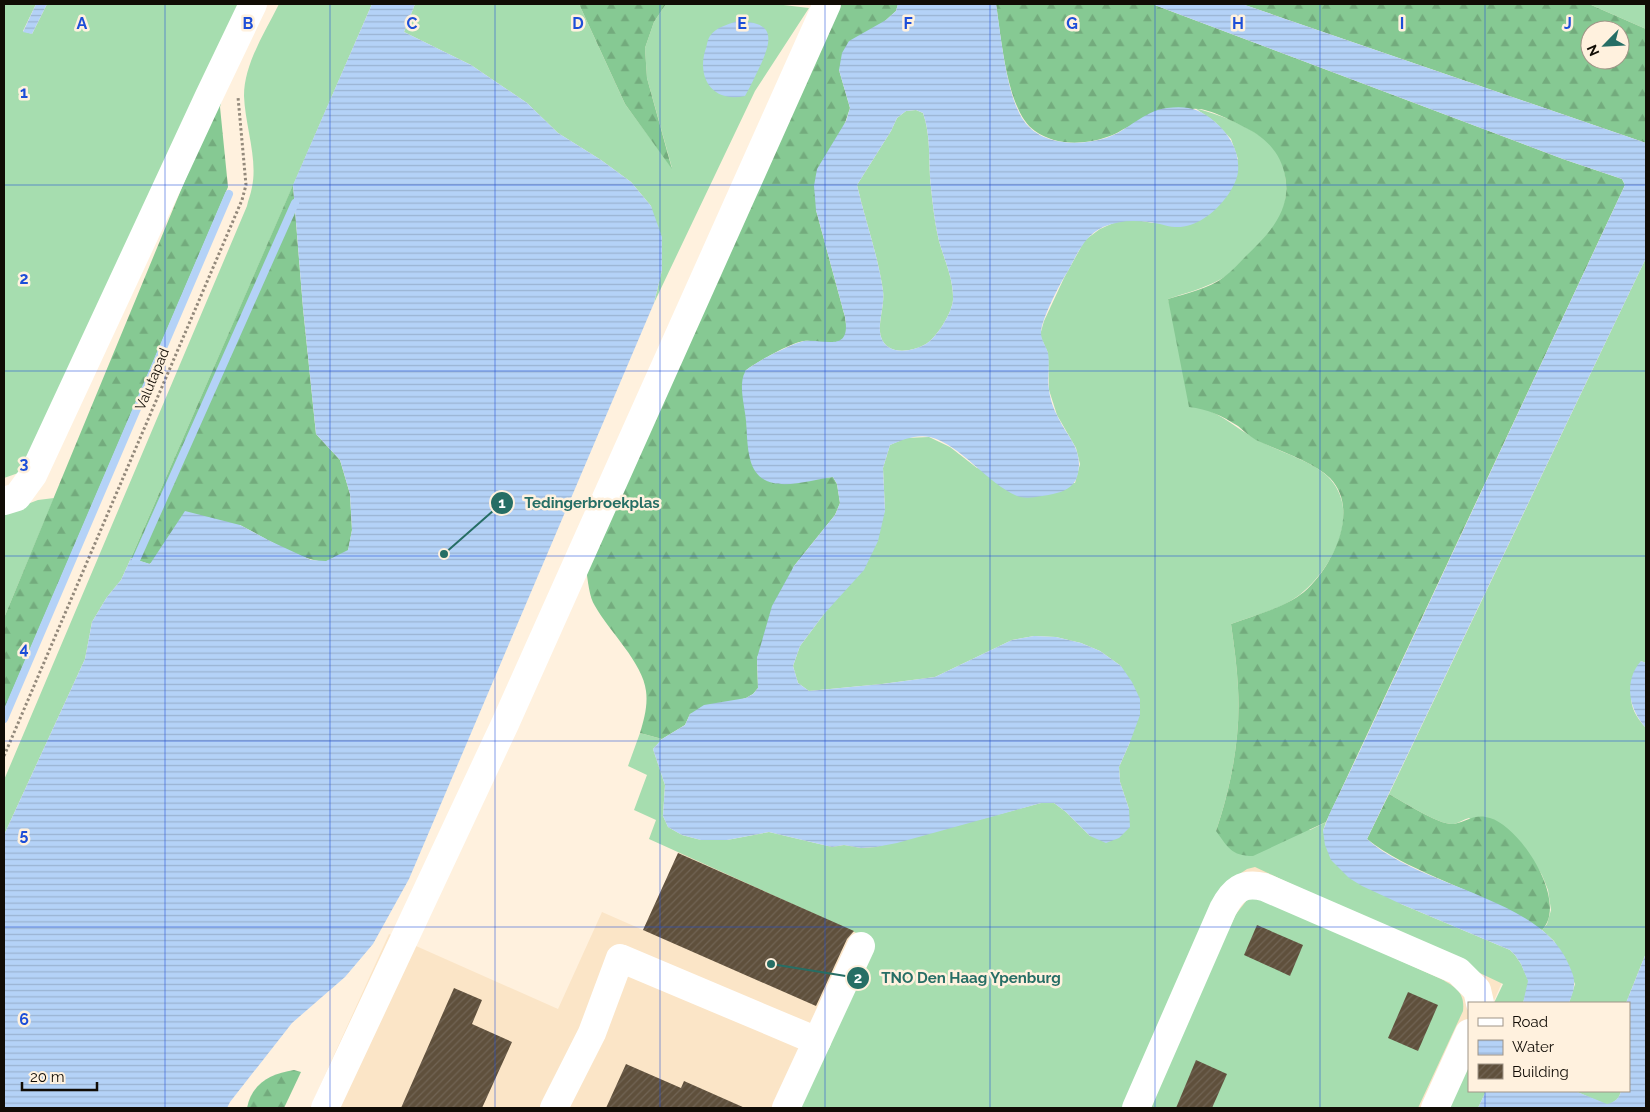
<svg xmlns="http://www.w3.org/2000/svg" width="1650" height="1112" viewBox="0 0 1650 1112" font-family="Raleway,sans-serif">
<defs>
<pattern id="forest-firs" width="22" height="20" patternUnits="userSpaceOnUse" patternTransform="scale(1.25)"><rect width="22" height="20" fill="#86c993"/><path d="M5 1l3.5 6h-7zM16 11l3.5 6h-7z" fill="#73ab7d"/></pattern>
<pattern id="water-rules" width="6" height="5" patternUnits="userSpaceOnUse" patternTransform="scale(1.25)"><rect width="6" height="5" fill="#b4d2f7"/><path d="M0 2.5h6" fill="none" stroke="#9ab3d2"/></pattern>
<pattern id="building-hatch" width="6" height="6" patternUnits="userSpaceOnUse" patternTransform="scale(1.25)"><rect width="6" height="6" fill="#5f503c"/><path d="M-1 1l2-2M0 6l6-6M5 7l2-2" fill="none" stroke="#716454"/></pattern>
</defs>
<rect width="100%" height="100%" fill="#fff1de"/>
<polygon fill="#fbe5c7" points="684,840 1231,855 1503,980 1493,1003 1469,1003 1469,1059 1447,1108 310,1108 389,934 558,1009 602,912 643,930"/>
<g fill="#a6ddaf">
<polygon points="4,4 36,4 23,31 32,34 47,4 245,4 24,471 4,478"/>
<path d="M279,4H372L131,558L121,580L107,597L92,622L85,659L4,835V780L247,206C248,200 251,194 252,187C258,159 245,125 244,96C244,64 265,32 279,4Z"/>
<polygon points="415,4 579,4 625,104 672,168 647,78 645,48 654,22 666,4 775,4 809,8 755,91 654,303 662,270 651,206 631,182 601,160 558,133 527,103 471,65 404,32"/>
<polygon points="1589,4 1646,4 1646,29"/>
<path d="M1195,108C1220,115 1246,124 1267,141C1287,157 1291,193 1281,215C1277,225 1263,240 1255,248C1245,257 1234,272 1221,279C1205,288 1186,293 1168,299L1201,408C1222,414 1236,428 1254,438C1275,451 1316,461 1331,480C1360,514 1333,566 1304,591C1285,609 1255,615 1231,624C1234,645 1237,667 1238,688C1241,736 1231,787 1216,831L1310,830L1326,822L1323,831L1401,904L1510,950L1515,955L1521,964L1529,982L1523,1003H1494L1503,984L1255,867L1247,869L1232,879L1130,1108H797L872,940L649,839L656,820L634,810L647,775L628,766L640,733L662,739L653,749L665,785L663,816L668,827L682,835L701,840H727L769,832L832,847L844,845L861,848L876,847L1041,803H1054L1066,812L1090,836L1129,809L1120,782L1119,767L1130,742L1121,666L1100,651L1081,643L1056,637L1034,636L1012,640L935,677L882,684L809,691L798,683L793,666L800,646L824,614L885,511L883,468L890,445L906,438L929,437L950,447L977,468L1075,483L1080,464L1076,448L1057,415L1049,390L1048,353L1040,335L1044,321L1064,278L1085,240L1100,229L1118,221L1136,220L1153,223L1238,159L1231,139L1215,122Z"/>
<path d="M916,110L923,113C930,133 929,155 930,177C932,197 934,220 939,241C944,259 954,280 953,300C952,313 937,337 926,344C912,352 887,356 881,337C877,324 885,305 883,291C878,255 865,220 857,185L891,131L897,118L906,111Z"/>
<path d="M1646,258V663L1641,661C1631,689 1623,703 1646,728V953L1626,1003H1569L1575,984L1554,941L1542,930L1547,924L1551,910L1548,890L1542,875L1529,854L1469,818C1464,819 1459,823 1454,824C1440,826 1402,801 1389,794Z"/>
<polygon points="54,498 4,618 4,513 38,500"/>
<path d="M1259,897L1441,979C1456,987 1465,993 1463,1011L1418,1108H1148V1099L1236,914L1247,900Z"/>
<polygon points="1469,1057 1469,1091 1486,1091 1478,1108 1445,1108"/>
<path d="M1575,1091H1621C1619,1099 1615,1102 1607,1105Z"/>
</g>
<g fill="url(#forest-firs)" fill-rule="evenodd">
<polygon points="579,4 666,4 654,22 645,48 647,78 672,169 625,104"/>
<path d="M840,4H898L896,11L886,20L839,70L850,108L816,210L845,317C846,325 849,334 842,340C833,348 815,339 804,341C792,342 755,363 745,371L822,478L833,477L837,484L840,503L835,515L794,566L757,658L758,688L753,694L746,698L690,714L685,725L662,739L640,733C644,720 648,705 646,691C643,663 609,631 595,606C589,597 588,580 586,569Z"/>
<path d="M996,4H1152L1563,159L1622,179L1625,185L1326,822L1253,856C1231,856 1228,847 1216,831C1231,787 1241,736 1238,688C1237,667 1234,645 1231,624C1255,615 1284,608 1304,592C1332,568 1361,510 1330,478C1312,461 1279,451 1256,440C1249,436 1244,431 1238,426C1222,416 1208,409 1189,407L1168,299C1185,294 1210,288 1224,277C1232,271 1239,263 1246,256C1269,234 1292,210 1285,176C1281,153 1266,138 1246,128C1234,122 1207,107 1193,109C1186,109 1178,113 1171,115C1157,119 1142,122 1128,127C1121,130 1115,135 1107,137C1084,145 1056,146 1035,131C1007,113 1001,36 996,4Z"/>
<path d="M1242,4H1589L1646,29V143ZM1590,30H1620V60H1590Z"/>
<polygon points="226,81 220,107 228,187 4,710 4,618"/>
<path d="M293,185L303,308L316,434L340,460L350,494L352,530L348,551C341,554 334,559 327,561C308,565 258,534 240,525L149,564L131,558Z"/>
<path d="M1389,794C1402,801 1440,826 1454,824C1467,821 1476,813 1490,818C1521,827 1569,902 1542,930C1509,908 1471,893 1435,877C1411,866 1388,856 1367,839Z"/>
<path d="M294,1070L301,1072L284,1108H247C252,1083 270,1074 294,1070Z"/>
</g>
<g fill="url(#water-rules)" fill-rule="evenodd">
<polygon points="36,4 47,4 32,34 23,32"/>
<polygon points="372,4 415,4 404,32 471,65 527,103 558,133 601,160 631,182 651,206 662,237 662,270 654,303 409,879 373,944 345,977 292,1023 230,1102 227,1108 4,1108 4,835 85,659 92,622 107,597 121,580 131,558 150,564 185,511 240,525 270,541 311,560 326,561 348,550 352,530 350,494 340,460 316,434 303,308 293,185"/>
<path d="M898,4H996C1001,35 1006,96 1024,121C1042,146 1079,146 1106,138C1128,131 1143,111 1167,108C1187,106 1199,108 1215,122C1230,135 1240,152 1238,172C1237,181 1230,193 1224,200C1213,214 1195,228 1175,227C1170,227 1165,225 1160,224C1140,220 1122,219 1103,227C1085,235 1077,254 1068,271C1060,283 1041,320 1041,333C1041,340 1046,346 1048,353C1050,365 1047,378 1049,390C1050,398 1053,408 1057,415C1067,438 1085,449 1077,477C1074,487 1063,492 1053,494C1042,496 1027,500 1017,496C987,483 961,445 930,437C916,434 902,440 890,445L883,468L885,511L878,541L864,570L824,614L800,646L793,666L798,683L809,691L882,684L935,677L1012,640L1034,636L1056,637L1081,643L1100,651L1121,666L1132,682L1140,699V715L1130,742L1119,767L1120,782L1129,809L1130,827L1119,838L1106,843L1090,836L1066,812L1054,803H1041L897,843L876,847L861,848L844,845L832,847L769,832L727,840H701L682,835L668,827L663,816L665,785L653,749L662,739L685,725L690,714L704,705L746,698L753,694L758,688L757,658L772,606L794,566L835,515L840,503L837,484L833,477C806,480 760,499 750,459C747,447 747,433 746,421C745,407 738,385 745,372C748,365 797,341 805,341C827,339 851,353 845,317L816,210L814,186L817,169L846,121L850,108L839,70L842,53L849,41L886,20L896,11ZM916,110L923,113C930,133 929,155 930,177C932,197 934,220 939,241C944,259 954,280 953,300C952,313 937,337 926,344C912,352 887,356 881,337C877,324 885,305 883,291C878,255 865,220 857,185L891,131L897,118L906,111Z"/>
<path d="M1152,4H1242L1646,143V258L1367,839C1419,887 1539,897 1568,963C1571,970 1575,977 1574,985C1574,991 1571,997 1569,1003H1523L1528,981L1521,964L1515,955L1510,950L1401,904L1362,886L1349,878L1331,860L1325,845L1323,831L1329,815L1358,755L1625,185L1622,179L1563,159Z"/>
<path d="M737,21C772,22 774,35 761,64C756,75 751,85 745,96C714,103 697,80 705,51C707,47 707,40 710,36C716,27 727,25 737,21Z"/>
<path d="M1641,661L1646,663V728C1629,710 1623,681 1641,661Z"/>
<path d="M1646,953V1108H1478L1486,1091H1575L1607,1104C1615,1102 1619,1099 1621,1091H1629V1003H1626Z"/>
</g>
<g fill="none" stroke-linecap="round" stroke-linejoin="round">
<g stroke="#b4d2f7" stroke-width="8">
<polyline points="136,560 295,203"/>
<polyline points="4,719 229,194"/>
</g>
</g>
<g fill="url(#building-hatch)">
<polygon points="678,853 854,931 847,939 816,1006 643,930"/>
<polygon points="1257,925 1303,945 1290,976 1244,955"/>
<polygon points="454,988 482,1000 472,1024 512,1042 482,1108 401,1108"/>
<polygon points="1408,992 1438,1005 1418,1051 1388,1038"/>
<polygon points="1196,1060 1227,1074 1212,1108 1176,1108"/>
<polygon points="626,1064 681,1088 684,1081 745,1108 606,1108"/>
</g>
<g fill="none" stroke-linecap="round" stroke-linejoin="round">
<polyline stroke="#93897b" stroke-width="3" stroke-dasharray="2.5 2.5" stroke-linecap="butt" points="4,756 242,200 246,185 238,97"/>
<g stroke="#fff" stroke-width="28">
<polyline points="4,501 17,497 33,475 209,96 253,4"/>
<polyline points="325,1108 505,724 827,4"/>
<polyline points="554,1108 592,1033 620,958 817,1041"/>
<polyline points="786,1108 861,946"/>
<path d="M1136,1108L1223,909C1233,890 1242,882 1264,887L1458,971L1477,990L1480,1003"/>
<polyline points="1435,1108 1469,1033"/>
</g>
</g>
<path fill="none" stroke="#1d4ed8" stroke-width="1" stroke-opacity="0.55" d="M165,4V1108M330,4V1108M495,4V1108M660,4V1108M825,4V1108M990,4V1108M1155,4V1108M1320,4V1108M1485,4V1003M4,185H1646M4,371H1646M4,556H1646M4,741H1646M4,927H1646M1485,1091V1108"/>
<g text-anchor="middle" stroke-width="5" stroke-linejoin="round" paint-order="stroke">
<g font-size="14" fill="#110c05" stroke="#fff1de">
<text transform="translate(152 379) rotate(-67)" y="5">Valutapad</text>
</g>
</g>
<g font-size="16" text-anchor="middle" font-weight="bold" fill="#1d4ed8" stroke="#fff1de" stroke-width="5" stroke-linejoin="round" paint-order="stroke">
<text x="82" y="29">A</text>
<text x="248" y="29">B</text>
<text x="412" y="29">C</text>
<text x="578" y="29">D</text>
<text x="742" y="29">E</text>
<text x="908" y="29">F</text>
<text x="1072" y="29">G</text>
<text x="1238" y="29">H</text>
<text x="1402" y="29">I</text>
<text x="1568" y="29">J</text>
<text x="24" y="98">1</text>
<text x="24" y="284">2</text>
<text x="24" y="469">3</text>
<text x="24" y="654">4</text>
<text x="24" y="840">5</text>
<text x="24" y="1025">6</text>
</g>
<path fill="none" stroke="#266e65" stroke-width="2" d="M444 554L502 503M771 964L858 978"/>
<g fill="#266e65" stroke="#fff1de" stroke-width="2">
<circle cx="444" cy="554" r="5"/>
<circle cx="771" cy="964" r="5"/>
<circle cx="502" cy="503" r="12"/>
<circle cx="858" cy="978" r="12"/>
</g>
<g font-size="15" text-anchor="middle" font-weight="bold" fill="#fff">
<text x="502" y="508">1</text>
<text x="858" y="983">2</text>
</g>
<g font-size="15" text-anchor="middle" font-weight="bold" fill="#266e65" stroke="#fff1de" stroke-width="5" stroke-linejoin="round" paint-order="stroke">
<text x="592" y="508">Tedingerbroekplas</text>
<text x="971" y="983">TNO Den Haag Ypenburg</text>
</g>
<rect width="1650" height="1112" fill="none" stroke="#110c05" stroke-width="10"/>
<rect x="1468" y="1002" width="162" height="90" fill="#fff1de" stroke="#a09587"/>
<rect x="1478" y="1018" width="25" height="8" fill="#ffffff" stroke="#a09587"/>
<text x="1512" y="1027" font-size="15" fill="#110c05">Road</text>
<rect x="1478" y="1040" width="25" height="15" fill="url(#water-rules)" stroke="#a09587"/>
<text x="1512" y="1052" font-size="15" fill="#110c05">Water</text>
<rect x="1478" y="1064" width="25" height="15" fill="url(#building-hatch)" stroke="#a09587"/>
<text x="1512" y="1077" font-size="15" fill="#110c05">Building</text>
<g transform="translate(1605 45) rotate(246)"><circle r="24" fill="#fff1de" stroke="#a09587"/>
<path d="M0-4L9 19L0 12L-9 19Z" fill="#266e65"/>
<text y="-8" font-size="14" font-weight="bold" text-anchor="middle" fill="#110c05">N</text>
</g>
<path d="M22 1082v8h75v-8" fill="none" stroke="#110c05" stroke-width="2.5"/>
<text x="30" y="1082" font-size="15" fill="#110c05" stroke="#fff1de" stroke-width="4" paint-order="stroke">20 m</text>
</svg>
